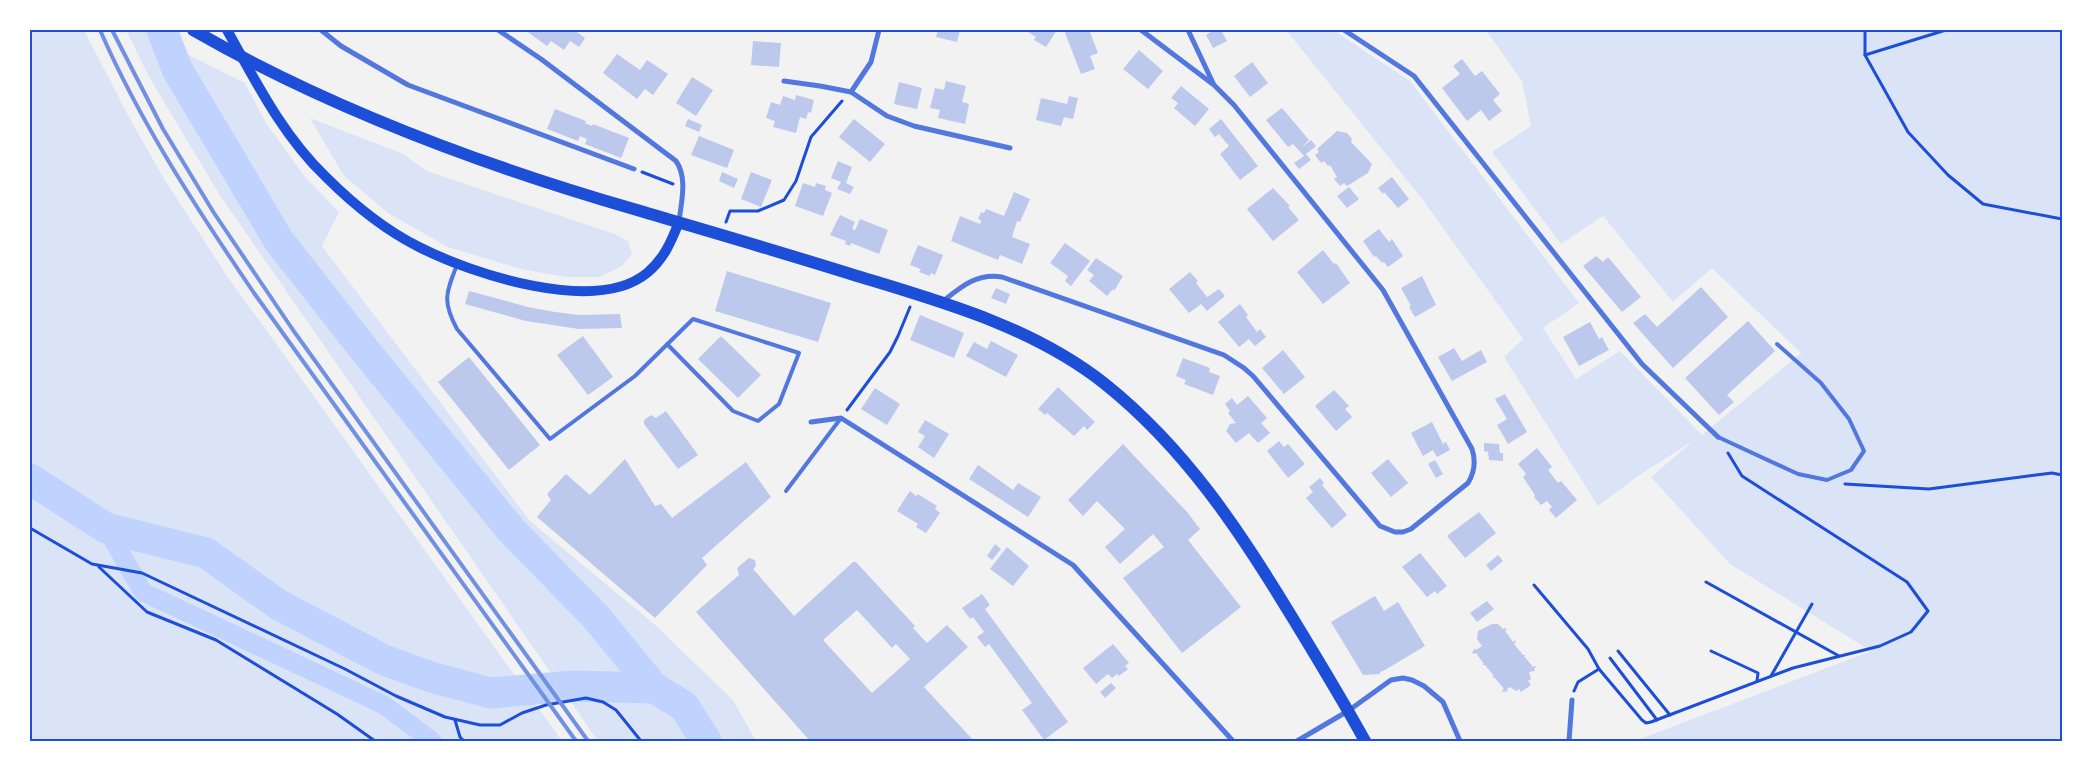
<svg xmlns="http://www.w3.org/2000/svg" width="2092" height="771" viewBox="0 0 2092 771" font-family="Lato,sans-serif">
<rect width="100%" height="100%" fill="#f2f2f2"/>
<g fill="#dbe4f7">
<polygon points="30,30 84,30 130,119 163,177 225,273 562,741 30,741"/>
<polygon points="126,30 149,30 177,49 245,83 266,123 305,177 339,212 322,246 530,521 653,623 733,700 756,741 598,741 221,197 148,75"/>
<polygon points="1286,30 1333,30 1410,81 1579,303 1543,328 1576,379 1620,351 1702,435 1801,353 1712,268 1673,302 1603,216 1561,244 1492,152 1531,126 1522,81 1486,30 2062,30 2062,741 1635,741 1871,651 1730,564 1651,477 1693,441 1638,476 1598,506 1504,357 1523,339 1423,200"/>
<polygon points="310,118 403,154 427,171 617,235 628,241 632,254 622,266 599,277 566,277 521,269 448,247 388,213 344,176"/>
</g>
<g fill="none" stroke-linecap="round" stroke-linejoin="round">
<polyline stroke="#bfd3fe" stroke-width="19" points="106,528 143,592 384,705 432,741"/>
<g stroke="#bfd3fe" stroke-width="31">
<polyline points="162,30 177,69 279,241 367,353 511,530 595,616 654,688"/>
<polyline points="30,479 106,528 206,553 279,605 384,660 434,678 491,693 573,686 654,688 684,706 706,741"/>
</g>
</g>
<g fill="#bdc9ec" fill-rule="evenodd">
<polygon points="525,30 574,30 585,38 579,47 570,41 564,50 551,41 547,46"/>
<polygon points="938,30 960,30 957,42 936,37"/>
<polygon points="1025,30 1057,30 1046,47 1034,40 1036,37"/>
<polygon points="1067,30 1089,30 1098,53 1090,56 1095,69 1081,74 1065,33"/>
<polygon points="1214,30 1221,30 1227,41 1213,48 1206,35"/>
<polygon points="753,41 781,43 779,67 751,65"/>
<polygon points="1139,50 1163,71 1148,89 1123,69"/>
<polygon points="617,54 640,70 647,60 668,74 653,95 645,89 637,99 603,73"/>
<polygon points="1462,59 1475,76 1482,71 1500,94 1493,100 1502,111 1489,121 1481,110 1467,121 1442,88 1460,74 1453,66"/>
<polygon points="1252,62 1268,83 1250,97 1234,76"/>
<polygon points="692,77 713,90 696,116 676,103"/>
<polygon points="946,81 966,86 962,102 969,104 965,124 938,118 940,110 930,108 935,88 944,90"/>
<polygon points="899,82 922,88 917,109 894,104"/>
<polygon points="1181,86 1209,109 1195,126 1174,108 1178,103 1171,98"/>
<polygon points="796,95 814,100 811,113 808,112 806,119 800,117 796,133 773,127 775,121 766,118 771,102 780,105 783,96 795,100"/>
<polygon points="1069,96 1078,98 1073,119 1064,117 1061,126 1036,120 1041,98 1067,104"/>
<polygon points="1282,108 1309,140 1301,148 1311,140 1316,146 1306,154 1311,160 1299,169 1294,163 1304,156 1293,144 1288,147 1266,120"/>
<polygon points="555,109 586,121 585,123 592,126 593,124 629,138 621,158 585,144 587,139 580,136 578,141 547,129"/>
<polygon points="688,119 702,125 699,132 685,126"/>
<polygon points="854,119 885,144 870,162 839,137"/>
<polygon points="1221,119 1258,166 1240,180 1220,154 1229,146 1219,134 1215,137 1209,129"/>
<polygon points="1337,131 1347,133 1352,139 1351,142 1372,164 1368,173 1347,186 1344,183 1340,186 1334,179 1337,177 1330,165 1328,166 1324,161 1321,163 1315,155 1319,152 1317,149"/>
<polygon points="699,136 734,150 727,168 691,155"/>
<polygon points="838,161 852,167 846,183 854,187 850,194 837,189 841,182 831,178"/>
<polygon points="722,172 738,179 734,188 719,181"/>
<polygon points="751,172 772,180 761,207 741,199"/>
<polygon points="1392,177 1409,199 1398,208 1384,192 1383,194 1378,188"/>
<polygon points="803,183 815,187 816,183 826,186 825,190 832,193 823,216 795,206"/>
<polygon points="1349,187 1359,199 1347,208 1337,196"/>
<polygon points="1273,188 1290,206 1288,207 1299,220 1273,241 1247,209"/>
<polygon points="1014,192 1030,199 1020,222 1017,221 1012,237 1030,244 1022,264 1000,255 998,260 951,241 960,216 980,224 981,220 978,219 981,212 984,213 986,209 1004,216"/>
<polygon points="840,215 855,222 852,229 855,230 860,219 888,230 879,254 851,243 850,246 845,244 846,241 830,235"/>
<polygon points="1379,229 1389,242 1392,239 1403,256 1388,267 1384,262 1382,263 1376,256 1374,257 1363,241"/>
<polygon points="1065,243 1090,261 1071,286 1065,281 1068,276 1050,263"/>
<polygon points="918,245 943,255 935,275 931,273 930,276 919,272 921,269 910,265"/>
<polygon points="1323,250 1334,264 1336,263 1350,283 1323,304 1297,272"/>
<polygon points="1596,256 1603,262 1608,257 1641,297 1622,312 1583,266"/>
<polygon points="1096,258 1123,276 1114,291 1113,289 1107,296 1089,281 1094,275 1087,270"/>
<polygon points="727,271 831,303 818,342 715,311"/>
<polygon points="1190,272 1198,281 1196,283 1207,297 1219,289 1225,296 1207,311 1201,304 1189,313 1169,289"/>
<polygon points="1422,276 1436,305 1415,317 1409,307 1411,306 1401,288"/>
<polygon points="1701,287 1728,317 1673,368 1633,323 1645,314 1657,327"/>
<polygon points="996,288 1010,294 1006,304 991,298"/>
<polygon points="469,291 528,307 555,312 579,315 620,314 622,328 579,329 526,321 465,304"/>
<polygon points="1240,304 1248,315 1246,317 1257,332 1260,329 1266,337 1255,346 1249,339 1239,347 1218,322"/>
<polygon points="920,315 964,333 954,358 910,340"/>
<polygon points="1748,321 1775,351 1727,395 1734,402 1719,415 1685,378"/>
<polygon points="1590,322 1599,339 1602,337 1609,350 1579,366 1563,337"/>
<polygon points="583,336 613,377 588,395 557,355"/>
<polygon points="721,336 761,375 738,398 698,359"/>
<polygon points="991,341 1018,355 1006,377 966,356 974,342 987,349"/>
<polygon points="1454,348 1462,361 1481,350 1487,362 1452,381 1438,357"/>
<polygon points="1283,350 1305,377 1284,394 1262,368"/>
<polygon points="469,357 540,445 509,470 438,382"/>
<polygon points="1183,358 1210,368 1209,372 1220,376 1213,395 1184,384 1186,380 1176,376"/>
<polygon points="1058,387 1095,422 1087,430 1084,426 1074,436 1047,413 1045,415 1038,409"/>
<polygon points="875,388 900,404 887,425 861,409"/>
<polygon points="1334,390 1349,406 1345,409 1352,417 1336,431 1315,406"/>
<polygon points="1505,394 1527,432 1508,444 1497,425 1507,419 1495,399"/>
<polygon points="1248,396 1267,418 1261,423 1270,433 1258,443 1249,433 1236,443 1226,431 1230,424 1236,423 1228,413 1230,411 1225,404 1232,398 1237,405"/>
<polygon points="666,411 698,455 678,469 644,424 644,420 651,415 656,418"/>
<polygon points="925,420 949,434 934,458 918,447 925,436 918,432"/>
<polygon points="1432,422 1443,444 1446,442 1450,450 1437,457 1433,450 1423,456 1411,433"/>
<polygon points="1279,441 1284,447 1288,444 1305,464 1288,478 1267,451"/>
<polygon points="1484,443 1499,444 1500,453 1503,453 1503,461 1489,460 1488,452 1484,451"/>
<polygon points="1123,444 1187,512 1200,529 1188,540 1241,607 1182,653 1123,578 1164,547 1153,534 1120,564 1105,547 1125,529 1097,501 1083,516 1068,500"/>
<polygon points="1537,448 1552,467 1548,470 1558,483 1561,481 1577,500 1556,518 1549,510 1552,507 1547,501 1541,505 1534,497 1535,495 1523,477 1526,474 1518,464"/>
<polygon points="625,459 655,506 661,504 672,518 746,462 771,497 702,558 707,565 655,618 537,517 551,500 547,494 566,474 590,495"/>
<polygon points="1388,459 1408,483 1391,497 1371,473"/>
<polygon points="1435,460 1443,474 1436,478 1428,464"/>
<polygon points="978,465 1013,490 1018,483 1041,497 1028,517 969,479"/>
<polygon points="1320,478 1324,483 1322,485 1347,515 1332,528 1306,498 1313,492 1309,487"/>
<polygon points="910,491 916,496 918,494 937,506 935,509 940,513 926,533 916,527 918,524 897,511"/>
<polygon points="1479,512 1496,533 1465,558 1447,536"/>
<polygon points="995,544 1001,549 992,560 987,556"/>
<polygon points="1007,547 1029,566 1013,586 990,569"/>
<polygon points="1420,553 1447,586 1437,594 1435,591 1427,597 1402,567"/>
<polygon points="1498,555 1503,561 1491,571 1486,565"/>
<path d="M749,558L755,560L756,566L753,569L794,616L853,562H856L915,626L913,628L927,643L947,625L968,647L924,687L974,741H810L696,612L739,575L737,568ZM857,610L892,648L896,644L910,659L872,693L823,640Z"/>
<polygon points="982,594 990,605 985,609 1068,722 1044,740 1022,710 1032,703 989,644 985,647 977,637 984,632 973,617 970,619 962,608"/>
<polygon points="1375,596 1384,611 1398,602 1425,646 1385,670 1380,672 1380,674 1363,675 1331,622"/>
<polygon points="1487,601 1494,609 1477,622 1470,613"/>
<polygon points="1492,624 1498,624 1503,629 1505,628 1507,629 1505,631 1513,642 1515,640 1516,642 1514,644 1523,655 1526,655 1524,656 1533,667 1535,666 1536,667 1534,669 1535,671 1529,672 1531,679 1528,681 1531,685 1521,692 1519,689 1516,691 1510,687 1507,689 1508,691 1503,692 1502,690 1504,689 1495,678 1492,677 1494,676 1485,665 1482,665 1484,664 1476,653 1473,654 1472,653 1475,648 1476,650 1482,646 1477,639 1478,631"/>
<polygon points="1113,644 1129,663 1125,666 1128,669 1119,676 1117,674 1112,678 1108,674 1096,684 1083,668"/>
<polygon points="1111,683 1116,688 1105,698 1100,692"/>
</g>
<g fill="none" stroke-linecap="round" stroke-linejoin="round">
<g stroke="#1d4ed8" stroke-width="3">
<polyline points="389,30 391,30"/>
<polyline points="1865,30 1865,55 1908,132 1948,175 1983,204 2062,219"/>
<polyline points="1865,55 1946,30"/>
<polyline points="642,172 673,184"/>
<polyline points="726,222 730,211 758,211 784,200 796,181 811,137 842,101"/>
<polyline points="847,410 890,352 898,336 910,307"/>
<polyline points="1845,484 1929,489 2052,473 2062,475"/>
<polyline points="30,528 92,564 142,573 345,669 396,696 445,717 480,725 500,725 522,713 546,705 586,698 603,702 616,710 641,741"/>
<polyline points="99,567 147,612 216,640 337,714 375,741"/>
<polyline points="1706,582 1839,656"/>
<polyline points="1534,585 1588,649 1599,669"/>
<polyline points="1618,651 1670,715"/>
<polyline points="1711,651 1758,673 1757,681"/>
<polyline points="1610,658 1657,720"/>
<polyline points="1771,676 1812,604"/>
<polyline points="1574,691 1578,682 1599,669 1642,720 1646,723 1651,722 1793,668 1880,646 1911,632 1928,611 1907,582 1742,476 1728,453"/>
<polyline points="455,720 460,737 464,741"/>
</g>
<g stroke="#5277de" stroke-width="4">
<path d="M457,265C446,293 442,301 457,329L550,439L635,376L693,319L799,353L779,404L758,421L733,411L667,344"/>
<polyline points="1718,437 1798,474 1827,480 1851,470 1864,451 1849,419 1821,383 1777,344"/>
<polyline points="786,491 841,418"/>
</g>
<g stroke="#5277de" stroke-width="5">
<polyline points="321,30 341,46 408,85 634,169"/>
<path d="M498,30L541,59L676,161C688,178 681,203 679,222"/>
<polyline points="1188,30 1213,83"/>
<polyline points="1344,30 1414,76 1642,364 1718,437"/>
<polyline points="784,81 820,86 851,92 887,116 914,126 1010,148"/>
<polyline points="851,92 871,62 879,30"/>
<path d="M942,302C961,287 976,273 1002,277L1224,355L1244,368L1253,376L1380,526L1395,532H1403L1411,529L1468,483C1474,473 1476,461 1472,449L1383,290L1234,105L1214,85L1141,30"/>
<polyline points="811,422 841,418 1073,565 1233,741"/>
<polyline points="1297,741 1348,711 1391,680 1403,678 1412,680 1424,686 1443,702 1460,741"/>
<polyline points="1569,741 1572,700"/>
</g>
<path stroke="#1d4ed8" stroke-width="10" d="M227,30C256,82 283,136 326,177C353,204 385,230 419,247C472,274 596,315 647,273C664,259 671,242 679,222"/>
<path stroke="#1d4ed8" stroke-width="12" d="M193,30C332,110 484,166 637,210C711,232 784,253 857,276C943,302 1033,327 1105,384C1185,448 1240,531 1292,617C1317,658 1342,699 1365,741"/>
<g stroke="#7290e2" stroke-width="4">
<path d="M100,30C141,124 197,209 254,293L576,741"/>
<polyline points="112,30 163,129 214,213 293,330 588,741"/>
</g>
</g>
<rect width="2092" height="771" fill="none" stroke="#ffffff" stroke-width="62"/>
<rect x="31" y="31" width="2030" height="709" fill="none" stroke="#1d4ed8" stroke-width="2"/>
</svg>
